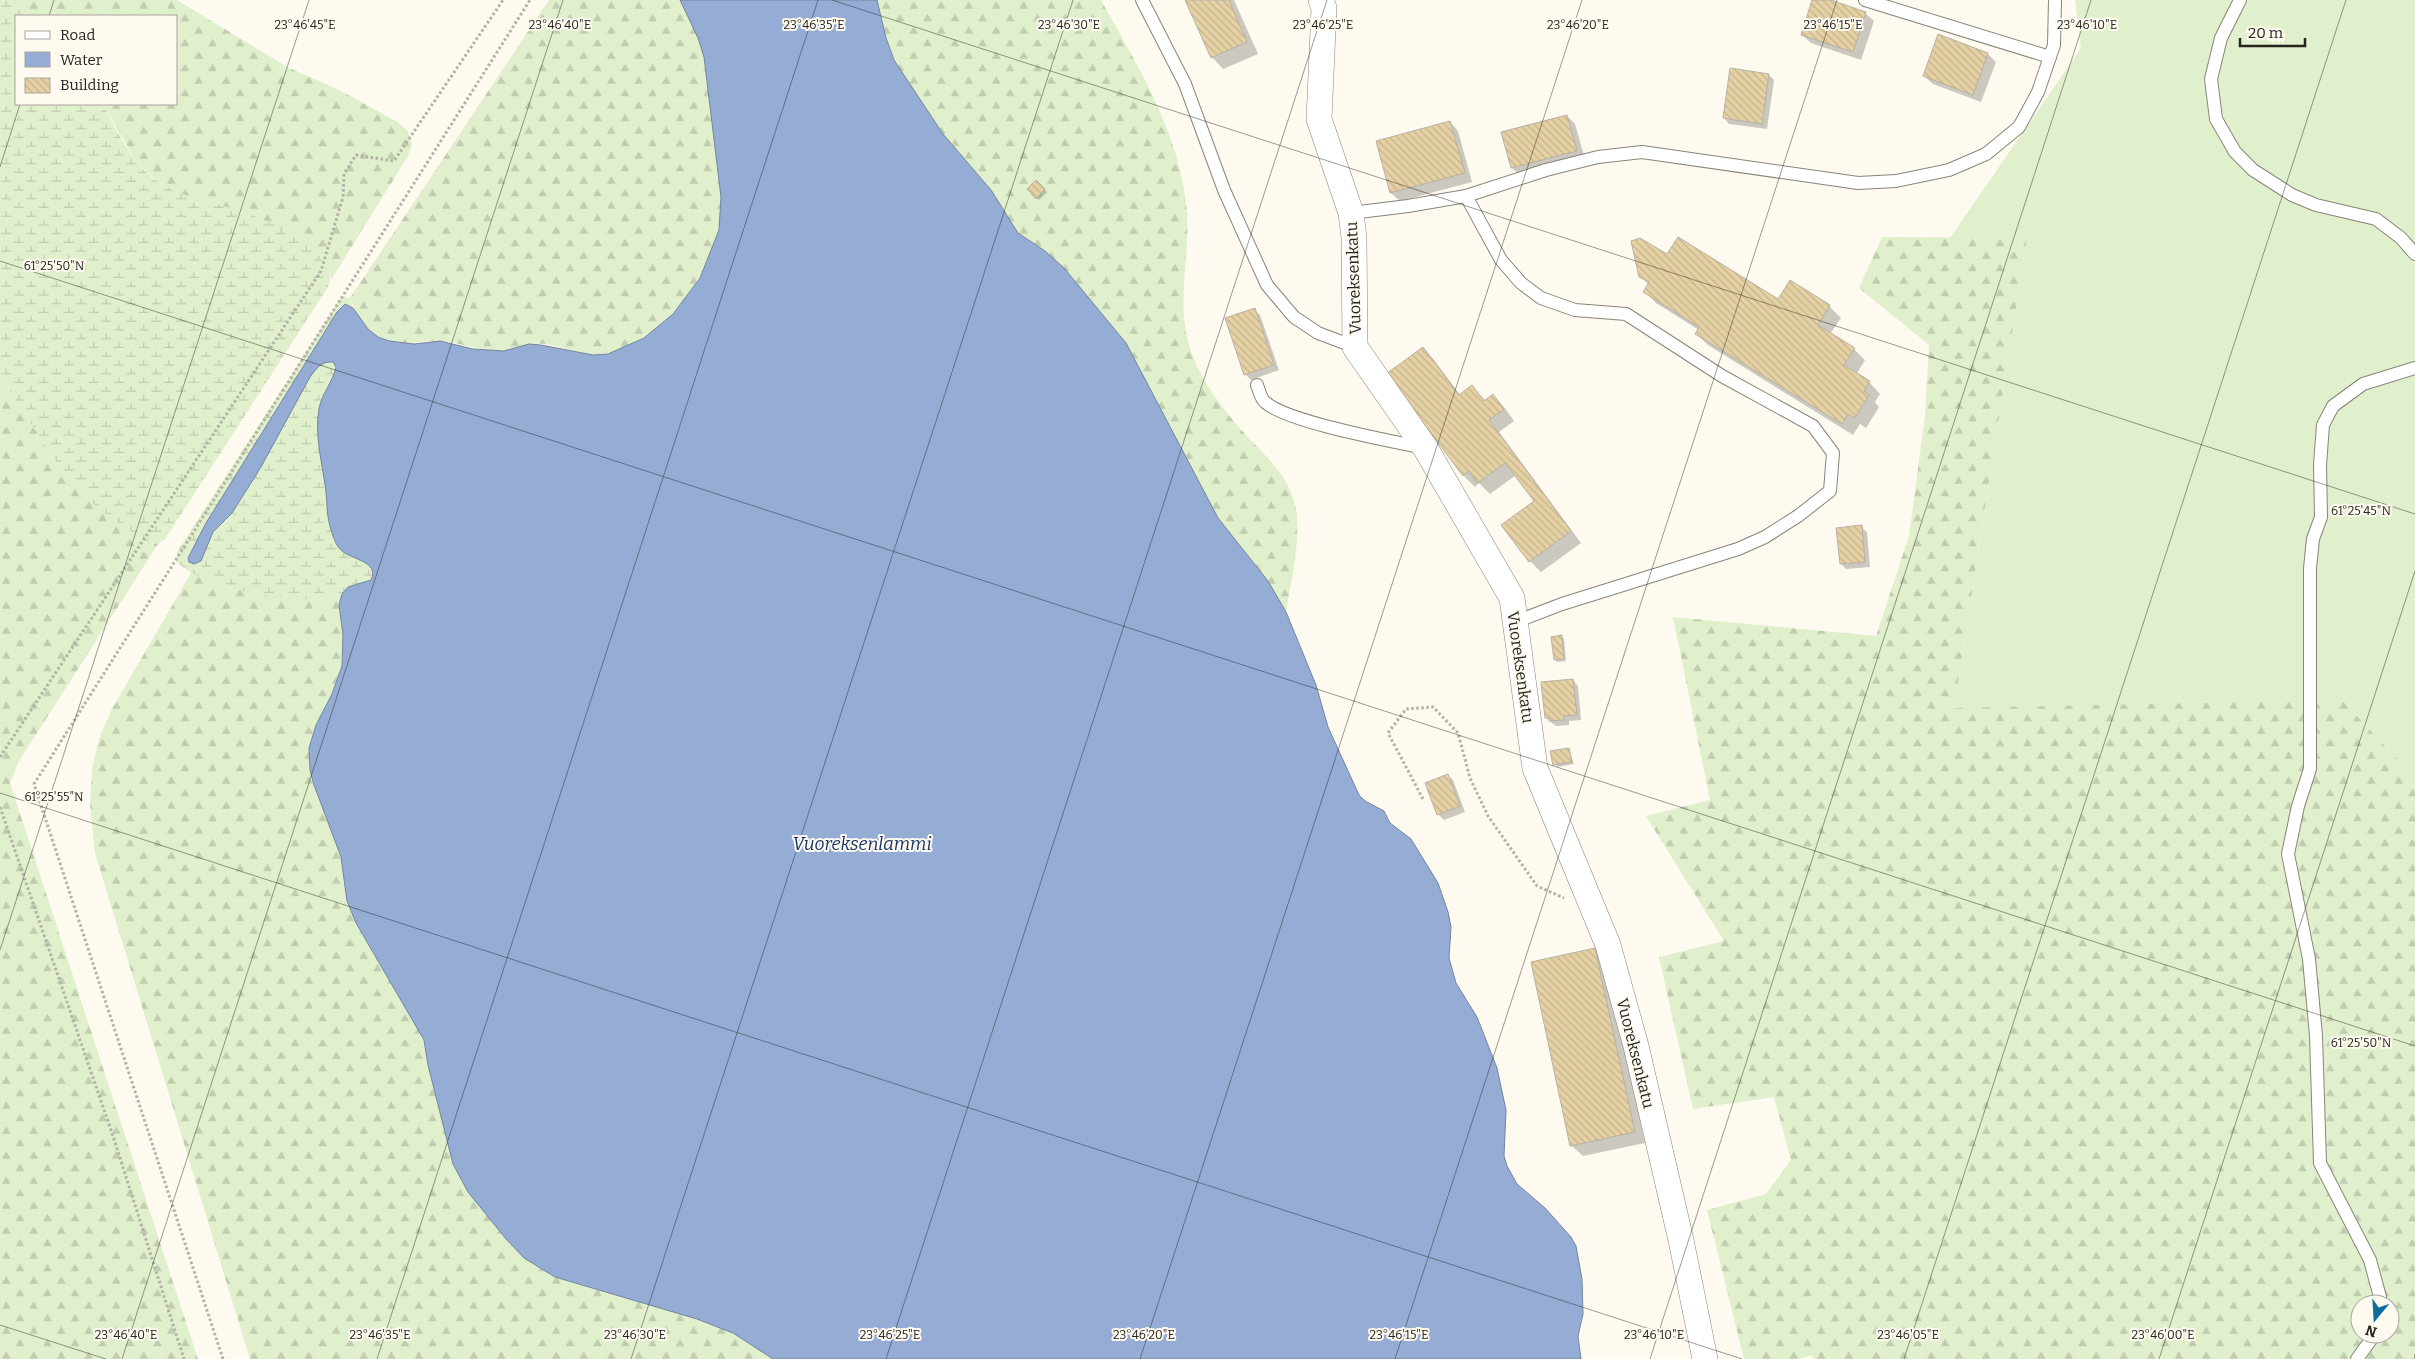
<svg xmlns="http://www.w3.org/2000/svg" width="2415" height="1359" viewBox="0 0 2415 1359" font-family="Bitter,serif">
<defs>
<pattern id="forest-firs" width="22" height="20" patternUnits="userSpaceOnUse" patternTransform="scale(1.25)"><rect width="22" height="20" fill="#e0efcc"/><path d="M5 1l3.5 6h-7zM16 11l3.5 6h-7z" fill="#c0cdaf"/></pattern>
<pattern id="wetland-marsh" width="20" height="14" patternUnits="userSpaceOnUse" patternTransform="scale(1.25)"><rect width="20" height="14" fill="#e0efcc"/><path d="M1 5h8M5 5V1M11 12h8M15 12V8" fill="none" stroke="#c0cdaf"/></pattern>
<pattern id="building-back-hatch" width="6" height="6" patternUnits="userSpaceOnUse" patternTransform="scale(1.25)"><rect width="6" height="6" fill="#e5d1a4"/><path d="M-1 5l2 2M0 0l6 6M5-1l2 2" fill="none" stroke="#c4b38d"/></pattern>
</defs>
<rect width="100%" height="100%" fill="#fefaf0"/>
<polygon fill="#e0efcc" points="2075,0 2415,0 2415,778 2342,700 1954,709 2027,238 1950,238 2081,48"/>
<g fill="url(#forest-firs)" fill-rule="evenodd">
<polygon points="24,0 177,0 287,67 337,89 396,121 408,131 412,145 408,156 331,280 330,272 221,205 174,192 156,180 136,161 103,104 176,104 176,16 30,16"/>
<path d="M549,0H680L698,38L704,57C708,90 712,122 716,155C719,179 725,206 719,230C708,276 667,332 622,349C582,365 562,340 530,344C521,346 513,350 504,351C482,352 462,343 441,341C420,339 399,349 378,337C364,329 355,312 350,298Z"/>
<path d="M877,0H1101C1138,66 1181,135 1187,212C1190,255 1177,299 1188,341C1195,371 1217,401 1237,425C1262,455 1294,475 1297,518C1299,549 1291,582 1286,612L1268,581L1218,518L1189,466L1045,251L1018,233L991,191L943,134L894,60L886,38Z"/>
<path d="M1882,237L2027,238L1954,708L2342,700L2415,778V1359H1814L1812,1355L1799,1359H1744L1707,1210L1766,1194L1791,1160L1774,1097L1693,1109L1659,957L1724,941L1646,816L1710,800L1673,617L1876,636L1909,536L1925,416L1929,345L1859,288ZM2360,1304H2390V1334H2360Z"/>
<polygon points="0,380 9,390 59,466 93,504 150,543 158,544 19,761 10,783 198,1359 0,1359"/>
<polygon points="191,573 233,589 317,599 342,594 339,605 343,635 342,666 332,694 316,725 309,748 314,785 341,857 347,901 356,923 420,1029 424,1041 428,1065 506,1239 524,1258 555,1277 697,1319 733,1333 773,1359 250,1359 95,853 90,804 92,770 99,739 112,709"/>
</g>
<g fill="url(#wetland-marsh)">
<path d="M0,0H24L30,16H16V104H103C117,131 131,162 157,181C176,195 198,198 220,205C253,214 306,233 324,263C330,272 332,277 328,287L165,539L158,544L150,543L137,536L93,504L59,466L9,390L0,380Z"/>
<path d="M342,296L350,298L353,308L349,305L206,523L188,558L201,561L213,532L232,513L261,467L310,377C317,367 321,361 333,362L336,367L335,373L324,391L317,421L349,556L361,560L373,569L371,580L348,587L342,594L317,599L273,597L233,589L191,573L176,562L177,552Z"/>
</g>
<path fill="#95add5" stroke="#74849f" d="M680,0H877L886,38L894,60L943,134L991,190L1018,233L1045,251L1064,268L1126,343L1218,518L1268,581L1286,612L1316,685L1328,727L1359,795L1365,801L1384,811L1390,823L1411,839L1438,883L1448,912L1451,927L1449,958L1456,983L1477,1017L1497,1068L1506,1110L1504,1156L1507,1166L1517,1184L1545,1208L1571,1237L1576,1246L1582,1279L1583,1314L1578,1336L1581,1359H773L733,1333L697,1319L555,1277L524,1258L506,1239L468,1192L453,1164L428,1065L424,1040L356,923L347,901L341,857L314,785L310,770L309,748L316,725L332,694L342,666L343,635L339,605L342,594L348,587L371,580C380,561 351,560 341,550C336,546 333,536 331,530C327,518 327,504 326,492C323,466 314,435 319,409C322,392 333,382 336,367L333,362C321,361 317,368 310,377L261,467L232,513L213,532L201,561L194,564L189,562L188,558L206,523L337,312L345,304L353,308L368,329L378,337L389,341L414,344L440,341L473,349L504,351L529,344L541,345L593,355L608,354L644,338L673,314L700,278L719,230L721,197L704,57L698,38Z"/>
<g fill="#0003">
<polygon points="1186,0 1234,0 1258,54 1223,69 1212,57"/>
<polygon points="1814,0 1827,0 1865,13 1874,21 1861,60 1811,43 1802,35"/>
<polygon points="1988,54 1996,62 1981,102 1933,84 1924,76"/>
<polygon points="1769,75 1774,80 1767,129 1729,124 1724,118"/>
<polygon points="1567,116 1575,124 1585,159 1521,176 1512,168 1503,133"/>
<polygon points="1450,122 1458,131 1472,182 1400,201 1391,193 1377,142"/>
<polygon points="1036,181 1047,192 1039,200 1028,189"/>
<polygon points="1667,256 1779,301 1790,282 1829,306 1841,318 1830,334 1854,349 1865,360 1856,375 1869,382 1880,394 1875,402 1879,407 1866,428 1860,424 1853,435 1708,345 1697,334 1699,330 1656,303 1645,291 1649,285 1640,276"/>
<polygon points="1254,310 1260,315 1279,370 1251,380 1245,374"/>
<polygon points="1423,348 1434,360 1461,396 1472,387 1486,401 1493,396 1504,407 1514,421 1499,432 1581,543 1541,572 1530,561 1535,501 1516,475 1490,494 1479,483 1475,487 1463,475"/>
<polygon points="1861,527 1867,532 1870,567 1846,569 1841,564"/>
<polygon points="1561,637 1564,639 1566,661 1557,662 1555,659"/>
<polygon points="1573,680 1578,686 1581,720 1569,721 1569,725 1556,726 1546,718"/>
<polygon points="1569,749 1574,764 1557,767 1552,752"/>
<polygon points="1447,775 1453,780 1465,812 1444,820 1438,814"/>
<polygon points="1595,950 1606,961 1645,1143 1583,1156 1571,1145"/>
</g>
<g fill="url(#building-back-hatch)" stroke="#b7b1a5">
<polygon points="1185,0 1229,0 1247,42 1211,58"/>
<polygon points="1812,0 1831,0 1866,12 1853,52 1801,35"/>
<polygon points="1938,34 1988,53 1973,95 1923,76"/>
<polygon points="1730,68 1769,74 1762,124 1723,118"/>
<polygon points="1567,115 1577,151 1511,168 1501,132"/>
<polygon points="1450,121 1465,173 1390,193 1376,141"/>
<polygon points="1036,180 1045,189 1036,199 1027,189"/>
<polygon points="1678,237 1778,299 1790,280 1830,305 1818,325 1855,348 1844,365 1870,381 1864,391 1869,395 1855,418 1848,414 1842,424 1695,334 1699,327 1643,292 1649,282 1639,277 1631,241 1640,238 1667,254"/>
<polygon points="1255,308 1274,365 1244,375 1225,318"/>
<polygon points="1423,347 1459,395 1472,385 1484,401 1493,394 1504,409 1489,420 1571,531 1529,562 1501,525 1534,501 1505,463 1478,483 1469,471 1463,476 1386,374"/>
<polygon points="1862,525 1865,562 1840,564 1836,528"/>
<polygon points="1562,635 1564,659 1554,660 1551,637"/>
<polygon points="1573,679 1577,715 1564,716 1564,720 1549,721 1549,718 1545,718 1541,682"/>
<polygon points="1569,748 1572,762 1553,765 1550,751"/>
<polygon points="1448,774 1460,806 1437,815 1425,783"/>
<polygon points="1595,948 1635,1132 1570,1146 1531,962"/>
</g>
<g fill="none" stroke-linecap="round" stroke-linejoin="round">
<defs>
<g id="service">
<polyline points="1142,0 1185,84 1224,190 1267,285 1294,317 1318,333 1355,347"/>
<polyline points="1865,0 2050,57"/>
<polyline points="2240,0 2221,38 2211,79 2216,119 2235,152 2253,170 2292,195 2316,205 2376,219 2401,238 2415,254"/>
<polyline points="1466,196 1501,260 1521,283 1541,298 1575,310 1626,314 1722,376 1813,426 1833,453 1830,491 1798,516 1765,537 1738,549 1562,604 1515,622"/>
<polyline points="1351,213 1408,206 1466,196 1546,170 1598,157 1642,152 1858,183 1896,181 1949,170 1986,154 2019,127 2038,92 2054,45 2055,0"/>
<path d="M1257,385C1259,390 1261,399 1265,402C1286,422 1392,441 1424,448"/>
<polyline points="2380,1304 2380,1297 2370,1260 2320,1163 2316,1036 2309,959 2288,854 2298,806 2310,769 2310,568 2313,539 2321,517 2320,465 2323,425 2333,406 2363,384 2415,368"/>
<polyline points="2357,1359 2375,1334"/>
</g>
<polyline id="minor" points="1321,0 1324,8 1319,119 1351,213 1354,238 1355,347 1426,449 1512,598 1535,768 1608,945 1636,1046 1681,1240 1705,1359"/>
</defs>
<use href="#service" stroke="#898479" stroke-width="14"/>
<use href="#minor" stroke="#898479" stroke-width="26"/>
<g stroke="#b4b0a8" stroke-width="3" stroke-dasharray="2.5 2.5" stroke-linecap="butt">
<polyline points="0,757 321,271 343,197 344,174 356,155 394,161 503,0"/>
<polyline points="1423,799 1388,733 1406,709 1433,707 1458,733 1470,778 1488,816 1537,886 1564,898"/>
<polyline points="0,807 113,1136 184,1359"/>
<polyline points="223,1359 34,784 530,0"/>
</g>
<use href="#service" stroke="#fff" stroke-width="12"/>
<use href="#minor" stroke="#fff" stroke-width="25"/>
</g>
<path fill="none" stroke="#262420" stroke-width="1" stroke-opacity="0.45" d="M832,0L2415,514M49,16L54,0M0,167L20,104M0,261L2415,1046M0,793L1742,1359M0,950L309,0M0,1325L106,1359M122,1359L563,0M377,1359L818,0M631,1359L1073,0M886,1359L1327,0M1140,1359L1582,0M1395,1359L1837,0M1650,1359L2091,0M1904,1359L2346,0M2159,1359L2415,571M2414,1359L2415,1354"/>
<g text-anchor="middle" stroke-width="4" stroke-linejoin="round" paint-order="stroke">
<g font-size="16" fill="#262420" stroke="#fefaf0">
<text transform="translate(1353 278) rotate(-92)" y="6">Vuoreksenkatu</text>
<text transform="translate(1521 667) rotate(82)" y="6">Vuoreksenkatu</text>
<text transform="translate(1636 1053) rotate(76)" y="6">Vuoreksenkatu</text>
</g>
<g font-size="18" font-style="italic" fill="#193567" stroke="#fefaf0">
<text x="862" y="850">Vuoreksenlammi</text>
</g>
</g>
<g font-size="12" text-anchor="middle" fill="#262420" stroke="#fefaf0" stroke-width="4" stroke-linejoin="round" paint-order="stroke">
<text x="305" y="29">23°46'45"E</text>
<text x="560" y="29">23°46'40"E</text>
<text x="814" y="29">23°46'35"E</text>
<text x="1069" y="29">23°46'30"E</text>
<text x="1323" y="29">23°46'25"E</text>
<text x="1578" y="29">23°46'20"E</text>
<text x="1833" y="29">23°46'15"E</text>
<text x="2087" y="29">23°46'10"E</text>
<text x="54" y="270">61°25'50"N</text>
<text x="2361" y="515">61°25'45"N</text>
<text x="54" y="801">61°25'55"N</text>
<text x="2361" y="1047">61°25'50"N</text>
<text x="126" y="1339">23°46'40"E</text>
<text x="380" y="1339">23°46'35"E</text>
<text x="635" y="1339">23°46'30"E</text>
<text x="890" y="1339">23°46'25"E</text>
<text x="1144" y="1339">23°46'20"E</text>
<text x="1399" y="1339">23°46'15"E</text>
<text x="1654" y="1339">23°46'10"E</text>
<text x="1908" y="1339">23°46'05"E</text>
<text x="2163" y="1339">23°46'00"E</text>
</g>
<rect x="15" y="15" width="162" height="90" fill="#fefaf0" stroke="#a8a49d"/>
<rect x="25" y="31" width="25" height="8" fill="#ffffff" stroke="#a8a49d"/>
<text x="60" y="40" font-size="15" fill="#262420">Road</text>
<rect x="25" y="52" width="25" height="15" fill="#95add5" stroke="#a8a49d"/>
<text x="60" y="65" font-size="15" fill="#262420">Water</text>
<rect x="25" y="78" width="25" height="15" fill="url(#building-back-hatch)" stroke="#a8a49d"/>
<text x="60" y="90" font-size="15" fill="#262420">Building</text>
<g transform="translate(2375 1319) rotate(198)"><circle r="24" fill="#fefaf0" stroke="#a8a49d"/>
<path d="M0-4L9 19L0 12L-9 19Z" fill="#0e6c9b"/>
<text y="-8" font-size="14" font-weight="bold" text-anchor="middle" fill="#262420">N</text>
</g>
<path d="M2240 38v8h65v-8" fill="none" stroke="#262420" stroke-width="2.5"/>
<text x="2248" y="38" font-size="15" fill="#262420" stroke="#fefaf0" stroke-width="4" paint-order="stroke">20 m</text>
</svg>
